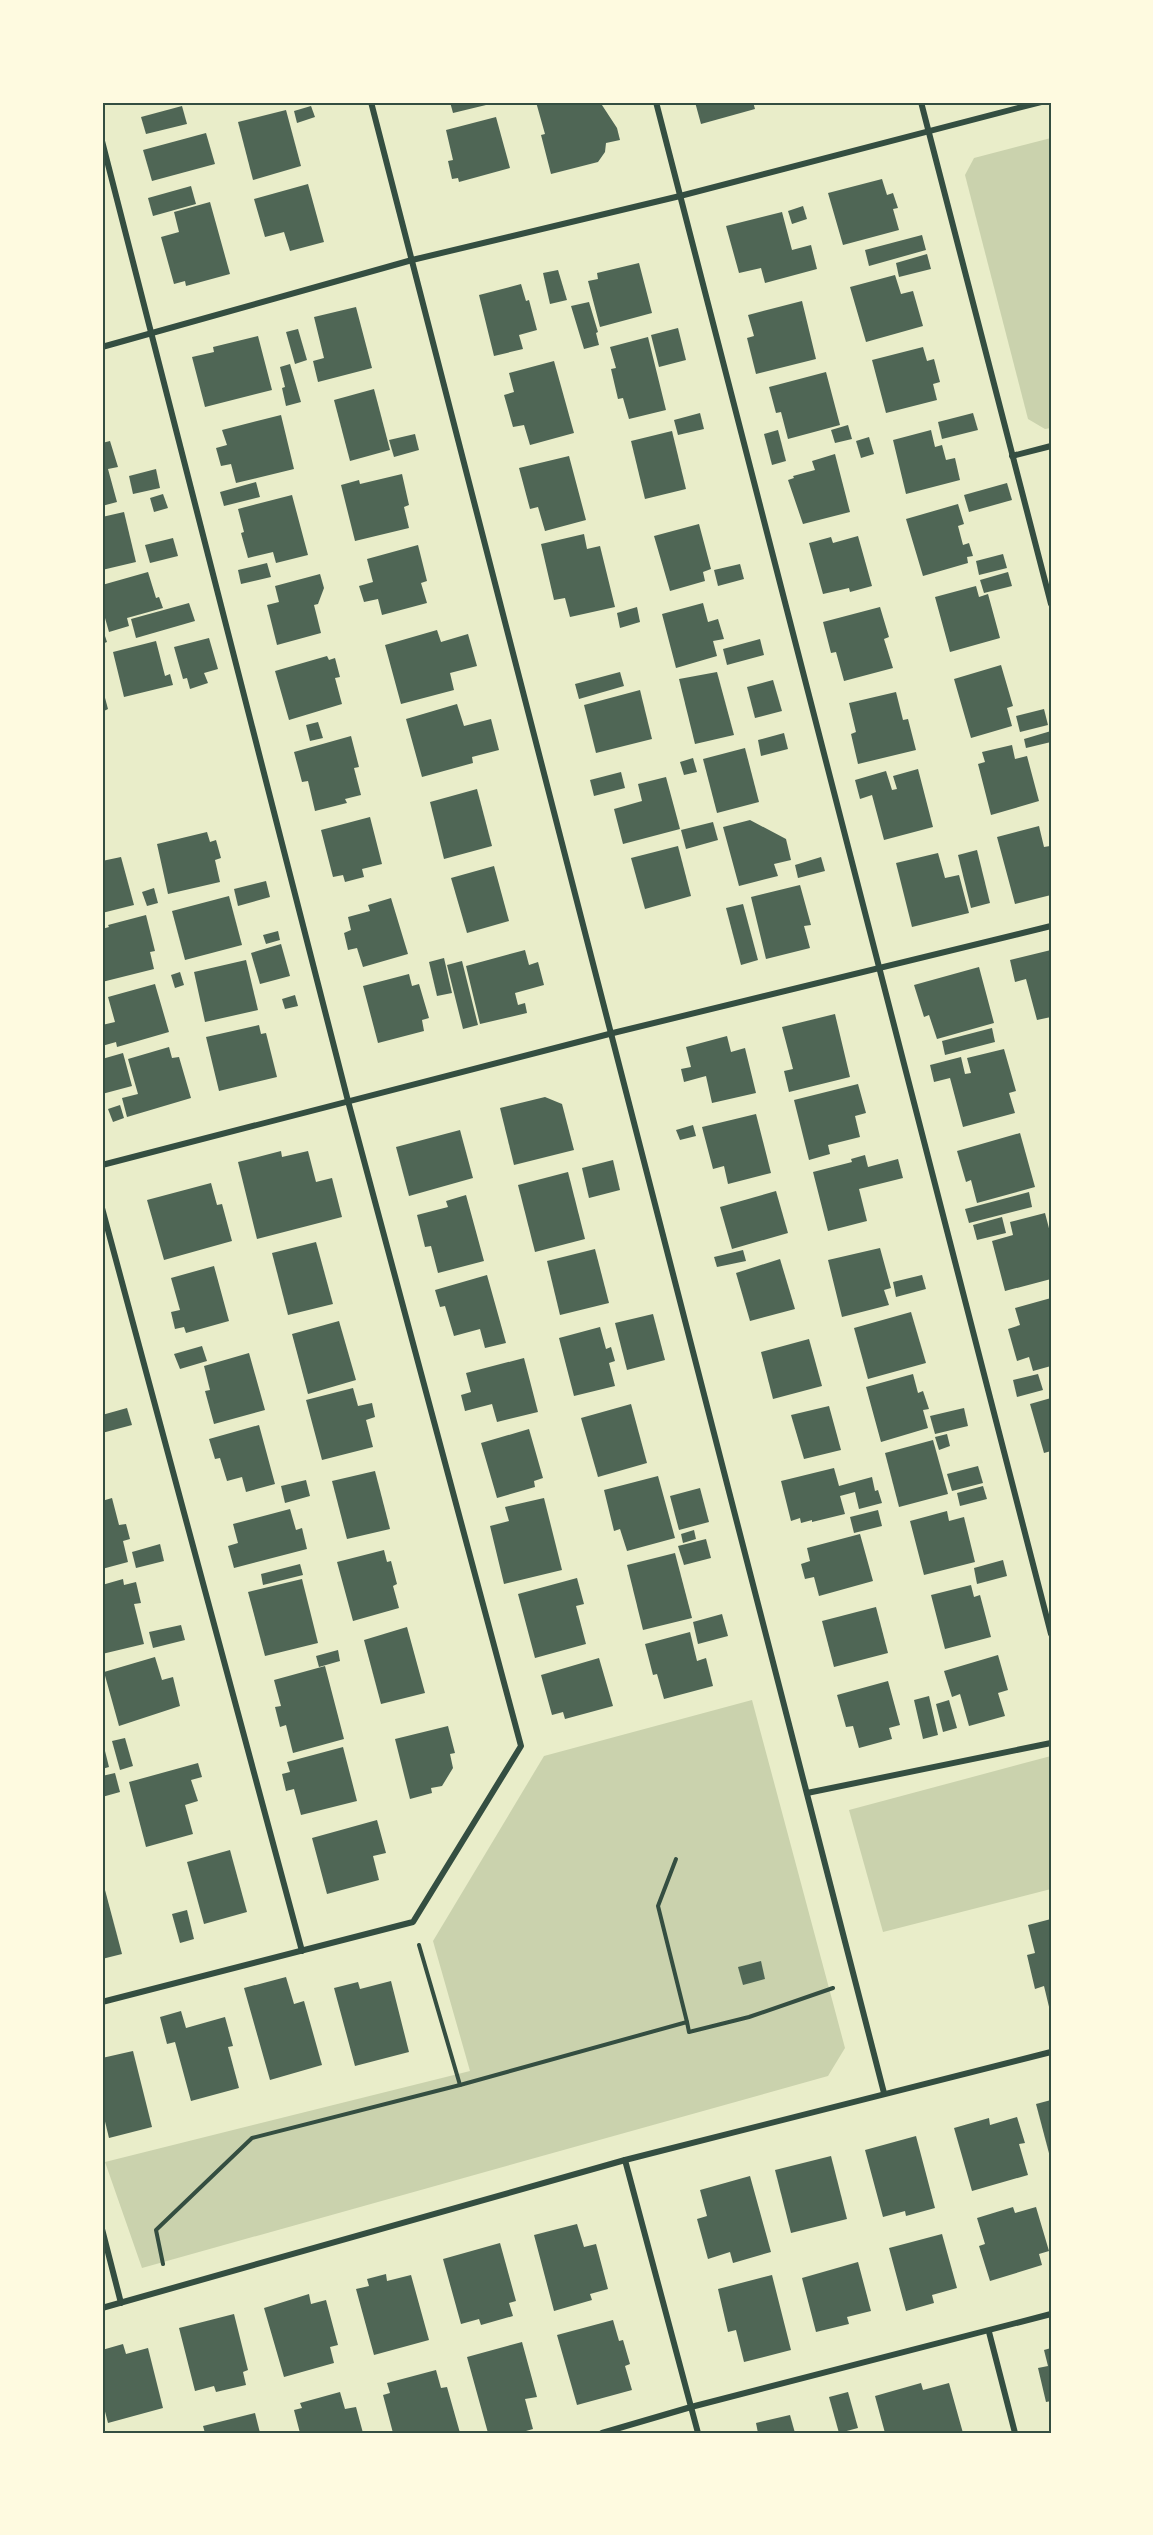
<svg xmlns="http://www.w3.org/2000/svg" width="1153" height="2535" viewBox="0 0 1153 2535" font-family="Quicksand,sans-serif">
<rect width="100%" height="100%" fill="#e9edc9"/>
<g fill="#cad2ad">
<polygon points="1051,138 1051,428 1045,429 1028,419 965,175 974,158"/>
<polygon points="752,1700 845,2048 828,2076 142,2268 105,2162 470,2071 433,1941 544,1756"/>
<polygon points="1051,1756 1051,1889 883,1932 849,1810"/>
</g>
<g fill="#4f6655">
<polygon points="450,102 485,102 486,105 453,113"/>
<polygon points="536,102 600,102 617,128 620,140 606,143 605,152 598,162 551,174 541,135 545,134"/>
<polygon points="695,102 753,102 755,109 701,124"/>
<polygon points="182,106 187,124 146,134 141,117"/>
<polygon points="311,106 315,117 297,123 294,111"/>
<polygon points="286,110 301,166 253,180 238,122"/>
<polygon points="496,117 510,168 459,182 458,178 452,179 448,161 453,160 446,130"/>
<polygon points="206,133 215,164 152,181 143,150"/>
<polygon points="882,179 887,195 893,193 898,208 893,209 899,230 843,245 828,193"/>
<polygon points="308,184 324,242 290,251 284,232 265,237 254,199"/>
<polygon points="191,186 196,204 153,216 148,198"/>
<polygon points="210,202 230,274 186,286 185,281 174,284 161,237 179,232 174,212"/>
<polygon points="803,206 807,219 792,224 788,211"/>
<polygon points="782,212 792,250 811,245 817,269 765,283 761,268 739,273 726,226"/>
<polygon points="922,235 926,250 869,266 865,250"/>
<polygon points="927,254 931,269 899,277 896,263"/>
<polygon points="639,263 652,313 600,327 588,281 598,279 597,273"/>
<polygon points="558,270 567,300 550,304 543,273"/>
<polygon points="895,275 901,294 913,291 923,326 866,342 850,287"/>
<polygon points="521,284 526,301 529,300 537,330 519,335 523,349 494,356 479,295"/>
<polygon points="802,301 816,359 756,374 747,338 754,336 748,315"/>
<polygon points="589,302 598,332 596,333 599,345 584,349 571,306"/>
<polygon points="356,307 372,368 318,382 313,361 324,358 314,317"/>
<polygon points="678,328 686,360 659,367 651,335"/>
<polygon points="298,329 307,360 295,364 286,332"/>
<polygon points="258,336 272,390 205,407 192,357 214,352 213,347"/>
<polygon points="648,337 666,410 629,419 623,398 618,399 611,369 616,368 610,347"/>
<polygon points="923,347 927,361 934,359 940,382 933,384 937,400 886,413 872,360"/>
<polygon points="554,361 574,433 530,445 524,425 513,427 504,395 514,392 509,373"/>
<polygon points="290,364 301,402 286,406 282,388 285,387 280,367"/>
<polygon points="826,372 840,425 788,439 781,412 776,413 769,387"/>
<polygon points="374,389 390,450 350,461 334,400"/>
<polygon points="700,413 704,429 678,435 674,420"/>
<polygon points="973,413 978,430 942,439 938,422"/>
<polygon points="281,415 294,469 236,483 231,464 221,466 216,448 227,445 222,430"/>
<polygon points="848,425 852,439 835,443 831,430"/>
<polygon points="778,430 786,461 772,465 764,434"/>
<polygon points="931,430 935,447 942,445 946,460 955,458 960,480 906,494 893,440"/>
<polygon points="672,431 686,489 645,499 631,441"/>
<polygon points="415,434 419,450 394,457 389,440"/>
<polygon points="869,437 874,454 861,458 856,441"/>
<polygon points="110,441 118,467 108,469 117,502 102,506 102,443"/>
<polygon points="835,454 850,512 803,524 788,480 794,478 793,476 815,470 812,461"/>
<polygon points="569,456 586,520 545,531 538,507 530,509 519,468"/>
<polygon points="156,469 160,488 133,494 129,476"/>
<polygon points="402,474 409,505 404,507 409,528 355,541 341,485 359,480 360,484"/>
<polygon points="256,482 260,497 224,506 220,492"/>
<polygon points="1007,483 1012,500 969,512 964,495"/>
<polygon points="163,494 168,508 154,512 150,498"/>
<polygon points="292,495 308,555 276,563 273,552 248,558 241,533 244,532 238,509"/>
<polygon points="958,504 964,524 958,526 963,545 969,543 973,556 967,557 968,563 923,576 906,519"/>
<polygon points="124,512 136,562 102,570 102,517"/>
<polygon points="699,524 711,569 703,572 705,581 670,591 654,536"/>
<polygon points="584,534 587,549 600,546 615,607 570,617 565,598 554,600 541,544"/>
<polygon points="858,536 872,586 850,592 849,588 823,594 809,543 831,537 833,543"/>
<polygon points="173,538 178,556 150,563 145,545"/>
<polygon points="418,545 427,581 421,583 427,603 382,615 378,599 364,602 359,586 373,582 367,559"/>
<polygon points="1003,554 1007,568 979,575 976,561"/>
<polygon points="267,563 271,577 241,584 238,570"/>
<polygon points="740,564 744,579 718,586 714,570"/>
<polygon points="148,572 156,598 159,597 163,608 127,618 129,626 109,632 105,618 102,619 102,585"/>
<polygon points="1008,572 1012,586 984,593 980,580"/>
<polygon points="320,574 324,588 318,604 314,605 321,633 277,645 267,605 279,602 275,586"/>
<polygon points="976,586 979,597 988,594 1000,638 950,652 935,597"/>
<polygon points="189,603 195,621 136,638 131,619"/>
<polygon points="703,603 708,622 718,619 724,639 713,641 717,656 676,668 662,614"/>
<polygon points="637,607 640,622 620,628 617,613"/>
<polygon points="880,607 889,637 884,639 893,668 844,681 836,652 831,653 823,622"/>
<polygon points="102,627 107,642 102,644"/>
<polygon points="437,630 441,642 468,634 477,666 450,673 454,690 401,704 385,645"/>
<polygon points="209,638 218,669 204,673 208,683 190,689 187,678 183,679 174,647"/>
<polygon points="760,639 764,655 727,665 723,649"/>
<polygon points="156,641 165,676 170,674 173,685 124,697 113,652"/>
<polygon points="327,656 329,660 335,658 340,677 335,678 342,704 289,720 275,671"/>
<polygon points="1001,665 1013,706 1007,708 1012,726 971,738 954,679"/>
<polygon points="620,672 624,686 579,699 575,684"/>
<polygon points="717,672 734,735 695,744 679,679"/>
<polygon points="773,680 782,711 755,718 747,687"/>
<polygon points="640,690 652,739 596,753 584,705"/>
<polygon points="896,692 903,720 908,719 916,750 858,764 851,734 856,732 849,703"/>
<polygon points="104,694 108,709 102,712 102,695"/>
<polygon points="457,704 464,726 491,719 499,750 472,757 473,763 422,777 406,719"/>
<polygon points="1044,709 1048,725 1020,732 1016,716"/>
<polygon points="318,722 323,738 310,741 306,725"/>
<polygon points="1051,731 1051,742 1026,748 1024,739"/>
<polygon points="784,733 788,749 761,756 758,740"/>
<polygon points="351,736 359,767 354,768 361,795 345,799 347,803 315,811 308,781 302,782 294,752"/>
<polygon points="1012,745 1015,759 1027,756 1039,801 991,815 978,764 985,762 982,752"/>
<polygon points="745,748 759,802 717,813 703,759"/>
<polygon points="693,758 697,772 684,775 680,762"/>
<polygon points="918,769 933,827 884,840 872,795 860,799 855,780 886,771 892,790 897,789 893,776"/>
<polygon points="621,772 625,788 594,796 590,780"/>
<polygon points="666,777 680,829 623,844 614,809 642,801 638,784"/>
<polygon points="477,789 492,846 444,859 430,802"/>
<polygon points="370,817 382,864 362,869 364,877 345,882 343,875 333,877 321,830"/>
<polygon points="750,820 786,839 791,860 774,864 778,876 739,886 723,827"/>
<polygon points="713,822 718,840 686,849 681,830"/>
<polygon points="1039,826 1044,847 1050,846 1051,848 1051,895 1015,904 997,837"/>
<polygon points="207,832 210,842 216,840 221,858 215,860 220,882 168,894 157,844"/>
<polygon points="678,846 691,896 645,909 631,858"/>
<polygon points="977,850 990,903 971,908 958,855"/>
<polygon points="938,853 945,878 959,875 969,913 912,927 896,863"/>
<polygon points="121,857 134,905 102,913 102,861"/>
<polygon points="821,857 825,871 798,878 795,865"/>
<polygon points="494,866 509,921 467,933 451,878"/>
<polygon points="266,881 270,897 238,906 234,889"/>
<polygon points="800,885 811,925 804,926 810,948 766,959 751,897"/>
<polygon points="154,888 158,903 147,906 142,892"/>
<polygon points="229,896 242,945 185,960 172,911"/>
<polygon points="391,898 408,954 363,967 357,948 348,950 344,933 351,930 348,917 370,911 368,905"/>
<polygon points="743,904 758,960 741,965 726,908"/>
<polygon points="146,915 155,951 150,952 154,969 102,982 102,929 109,927 108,925"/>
<polygon points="278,931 280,940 266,944 263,935"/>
<polygon points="281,944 290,976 260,984 251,953"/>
<polygon points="525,950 529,965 538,962 544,985 515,993 518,1005 525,1003 527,1013 480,1024 466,966"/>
<polygon points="1051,950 1051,1017 1037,1020 1026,979 1015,982 1010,960"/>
<polygon points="444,958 452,993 437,996 429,962"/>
<polygon points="246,960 258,1010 205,1022 194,972"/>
<polygon points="462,961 478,1025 463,1029 447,965"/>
<polygon points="979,967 994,1023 937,1039 929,1015 924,1017 914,985"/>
<polygon points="180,972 184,985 175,988 171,975"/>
<polygon points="409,974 412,986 419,984 429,1018 422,1020 424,1031 378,1043 363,986"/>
<polygon points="155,984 169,1032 117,1047 116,1042 102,1046 102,1025 115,1022 108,997"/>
<polygon points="295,995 298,1006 285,1009 282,999"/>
<polygon points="835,1014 850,1077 789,1092 784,1071 793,1069 782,1027"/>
<polygon points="259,1025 261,1034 266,1033 277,1077 219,1091 206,1037"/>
<polygon points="992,1028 995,1042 945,1055 942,1041"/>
<polygon points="727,1036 731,1052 745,1048 756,1093 712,1103 706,1076 684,1082 681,1069 691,1067 686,1047"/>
<polygon points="169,1047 172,1058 179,1057 191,1098 127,1117 122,1098 138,1094 128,1059"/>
<polygon points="1004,1049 1016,1091 1009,1093 1015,1113 963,1127 950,1078 934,1082 930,1065 961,1057 965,1074 971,1073 967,1058"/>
<polygon points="123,1053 132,1086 102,1094 102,1059"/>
<polygon points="858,1084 866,1113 855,1116 860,1137 828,1145 830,1154 809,1160 794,1100"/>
<polygon points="545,1097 562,1104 574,1150 514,1165 500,1108"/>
<polygon points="120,1105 124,1118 113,1122 108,1109"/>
<polygon points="756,1114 771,1173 728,1184 724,1166 713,1169 702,1127"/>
<polygon points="693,1125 696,1136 680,1140 676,1130"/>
<polygon points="460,1130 473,1178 409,1196 396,1147"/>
<polygon points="1020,1133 1035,1187 977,1203 971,1180 966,1182 957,1151"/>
<polygon points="281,1151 282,1157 308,1151 316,1182 332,1178 342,1217 257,1239 238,1162"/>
<polygon points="865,1155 868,1167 898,1159 903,1178 859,1189 867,1221 828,1231 813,1172 852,1162 851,1159"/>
<polygon points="613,1160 620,1190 589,1198 582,1168"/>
<polygon points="568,1172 585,1239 535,1252 518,1185"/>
<polygon points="211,1183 217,1205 222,1204 232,1241 164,1260 147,1200"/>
<polygon points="776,1191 788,1233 732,1249 720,1207"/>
<polygon points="1029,1192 1032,1207 969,1223 965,1209"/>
<polygon points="466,1195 484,1261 438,1273 431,1246 425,1247 417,1215 448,1207 446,1201"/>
<polygon points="1045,1213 1051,1236 1051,1279 1005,1291 992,1241 1013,1235 1010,1222"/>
<polygon points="1002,1217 1006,1233 977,1240 973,1225"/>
<polygon points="316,1242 333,1304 288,1315 272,1253"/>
<polygon points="880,1248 891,1288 884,1290 889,1305 842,1317 828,1260"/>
<polygon points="595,1249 609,1303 560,1315 547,1261"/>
<polygon points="743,1250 746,1261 717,1267 714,1257"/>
<polygon points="780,1259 795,1309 750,1321 736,1273"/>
<polygon points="214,1266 229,1321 186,1333 184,1327 175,1329 171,1312 180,1310 171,1278"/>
<polygon points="487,1275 506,1343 485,1348 480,1329 454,1336 445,1306 440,1307 435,1290"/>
<polygon points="922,1275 926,1289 896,1297 893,1282"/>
<polygon points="1051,1298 1051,1366 1033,1371 1029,1357 1017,1361 1008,1329 1020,1325 1015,1308"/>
<polygon points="911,1312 926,1363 868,1379 854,1328"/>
<polygon points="653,1314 665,1360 627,1370 615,1323"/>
<polygon points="339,1321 356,1380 308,1394 292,1334"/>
<polygon points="600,1327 606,1349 611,1347 615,1361 609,1363 615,1386 574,1396 559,1338"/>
<polygon points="809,1339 822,1386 773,1399 761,1352"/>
<polygon points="202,1346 207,1361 180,1369 174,1354"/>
<polygon points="249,1353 265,1410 214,1424 205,1391 210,1390 204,1366"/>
<polygon points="524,1358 538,1412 497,1422 492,1404 465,1411 461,1395 471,1392 466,1373"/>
<polygon points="913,1374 918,1393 923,1391 929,1409 923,1410 928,1428 881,1442 866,1387"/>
<polygon points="1038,1374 1043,1390 1017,1397 1013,1380"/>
<polygon points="353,1388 358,1406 372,1403 375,1417 366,1420 373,1447 322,1460 306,1400"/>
<polygon points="1051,1398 1051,1451 1044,1453 1030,1404"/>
<polygon points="631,1404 647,1463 598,1477 581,1418"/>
<polygon points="829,1406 841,1450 804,1459 791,1415"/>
<polygon points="127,1408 132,1425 102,1433 102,1415"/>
<polygon points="964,1408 968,1426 935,1434 930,1416"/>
<polygon points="259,1425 275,1484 246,1492 242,1477 227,1481 220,1458 215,1459 209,1439"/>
<polygon points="529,1429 543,1478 534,1481 535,1487 497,1498 481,1443"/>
<polygon points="947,1434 950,1446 939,1450 935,1437"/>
<polygon points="933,1440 948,1494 899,1507 885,1453"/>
<polygon points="978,1466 983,1483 952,1491 947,1474"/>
<polygon points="834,1468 839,1486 872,1477 875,1491 878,1490 882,1503 859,1509 855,1492 840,1496 845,1514 812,1522 812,1520 801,1523 800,1518 791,1521 781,1481"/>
<polygon points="375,1471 390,1529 347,1539 332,1481"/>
<polygon points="658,1476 675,1538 627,1551 620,1529 614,1531 604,1490"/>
<polygon points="306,1480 310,1496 285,1503 281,1486"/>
<polygon points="983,1486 987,1499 960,1506 957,1493"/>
<polygon points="700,1488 709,1522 679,1530 670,1496"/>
<polygon points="112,1498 119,1525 126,1524 130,1539 123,1541 128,1562 102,1569 102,1501"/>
<polygon points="544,1498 562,1570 504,1584 490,1526 509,1521 505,1507"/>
<polygon points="290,1509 296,1530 302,1528 307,1549 234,1568 228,1546 238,1543 233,1524"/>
<polygon points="878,1510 882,1526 854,1533 850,1517"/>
<polygon points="947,1511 949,1521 964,1517 975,1562 924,1575 910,1521"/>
<polygon points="694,1530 696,1539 683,1543 681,1534"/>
<polygon points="860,1534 873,1581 819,1596 814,1577 805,1579 801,1564 810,1561 807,1548"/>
<polygon points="706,1539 711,1558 684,1565 678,1546"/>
<polygon points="160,1544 164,1561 136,1568 132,1552"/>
<polygon points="384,1550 387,1562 391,1561 397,1584 393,1586 399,1608 353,1621 337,1562"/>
<polygon points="675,1553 692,1618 643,1630 627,1565"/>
<polygon points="1003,1560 1007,1576 977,1584 974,1568"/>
<polygon points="300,1564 303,1575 263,1585 261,1574"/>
<polygon points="577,1578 584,1604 576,1606 586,1644 535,1658 518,1594"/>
<polygon points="123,1579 124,1585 136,1582 141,1603 134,1604 144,1644 102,1654 102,1585"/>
<polygon points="302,1579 318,1643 265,1656 248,1592"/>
<polygon points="971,1585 974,1597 980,1595 991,1637 945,1649 931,1595"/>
<polygon points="876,1607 888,1653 834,1667 822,1621"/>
<polygon points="722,1614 728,1636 698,1644 693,1622"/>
<polygon points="181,1625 185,1640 153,1648 149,1632"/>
<polygon points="407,1627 425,1693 381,1704 364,1640"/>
<polygon points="690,1632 697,1661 706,1658 713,1686 664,1699 657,1674 653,1675 645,1644"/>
<polygon points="338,1650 340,1661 319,1667 316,1656"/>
<polygon points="998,1655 1008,1690 998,1693 1005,1716 969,1726 960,1694 952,1697 944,1671"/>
<polygon points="155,1657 162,1680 173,1677 180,1706 119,1726 104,1672"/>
<polygon points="599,1658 613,1706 565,1719 563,1712 552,1715 541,1675"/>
<polygon points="325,1666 344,1739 293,1753 286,1725 280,1727 275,1707 281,1706 274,1680"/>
<polygon points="888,1681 900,1725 889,1728 892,1739 859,1748 853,1726 846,1727 837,1695"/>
<polygon points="929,1696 938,1735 923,1739 914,1700"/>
<polygon points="949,1700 957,1728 943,1732 936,1704"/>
<polygon points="448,1726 455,1753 450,1754 453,1768 442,1786 431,1788 432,1793 410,1799 395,1739"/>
<polygon points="125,1738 133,1766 120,1770 112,1741"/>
<polygon points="343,1747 357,1801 301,1815 294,1789 286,1791 282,1774 290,1772 287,1762"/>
<polygon points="105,1751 109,1767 102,1769 102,1752"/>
<polygon points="198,1763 202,1777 191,1780 198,1801 185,1805 193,1834 146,1847 129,1782"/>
<polygon points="115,1773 120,1792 102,1797 102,1776"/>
<polygon points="377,1820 386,1853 373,1856 379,1880 327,1894 312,1838"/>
<polygon points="230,1850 247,1912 204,1924 187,1862"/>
<polygon points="105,1890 122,1954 102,1959 102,1891"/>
<polygon points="187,1910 194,1939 180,1943 172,1914"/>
<polygon points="1051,1919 1051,2011 1050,2011 1044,1986 1035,1989 1027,1955 1035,1953 1028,1925"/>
<polygon points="761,1961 765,1979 743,1985 738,1967"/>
<polygon points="286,1977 294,2004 304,2001 322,2065 270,2080 244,1988"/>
<polygon points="391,1981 409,2052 355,2066 334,1988 358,1982 360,1989"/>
<polygon points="181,2011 186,2028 225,2017 233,2046 228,2047 239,2088 191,2101 175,2042 167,2044 160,2017"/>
<polygon points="133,2051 152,2127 109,2138 102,2109 102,2058"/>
<polygon points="1051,2100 1051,2157 1050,2157 1036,2104"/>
<polygon points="1017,2117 1025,2143 1019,2144 1028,2175 972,2191 954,2128 989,2118 990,2125"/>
<polygon points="916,2136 935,2208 906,2216 905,2211 883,2217 865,2150"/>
<polygon points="831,2156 847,2219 791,2233 775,2170"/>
<polygon points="750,2176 771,2252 733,2263 730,2252 708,2259 697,2219 707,2216 700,2190"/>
<polygon points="1013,2207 1015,2213 1036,2207 1049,2251 1039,2254 1042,2265 990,2281 979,2246 985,2244 977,2218"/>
<polygon points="577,2224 584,2247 596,2244 608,2289 590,2294 592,2300 554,2311 534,2235"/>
<polygon points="942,2234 957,2288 932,2295 934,2303 906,2311 889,2248"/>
<polygon points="500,2243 516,2301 509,2303 513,2316 481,2325 479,2319 461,2324 443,2259"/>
<polygon points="858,2262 871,2311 847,2317 849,2324 816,2332 802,2278"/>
<polygon points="386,2274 387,2281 411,2275 429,2340 374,2355 356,2289 369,2286 367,2279"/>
<polygon points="772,2275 791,2350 744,2362 736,2330 728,2332 718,2289"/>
<polygon points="309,2294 311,2304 326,2300 338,2345 330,2347 334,2363 284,2377 264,2308"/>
<polygon points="234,2314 248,2370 243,2372 246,2385 216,2392 214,2386 195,2391 179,2328"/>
<polygon points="613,2320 619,2341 623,2340 630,2364 625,2366 632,2390 577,2405 557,2335"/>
<polygon points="522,2342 537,2397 525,2399 533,2429 519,2433 488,2433 467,2357"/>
<polygon points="123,2344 126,2354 148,2348 163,2408 108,2423 102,2400 102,2350"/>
<polygon points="1051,2348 1051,2401 1046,2402 1038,2368 1048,2366 1044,2350"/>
<polygon points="436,2370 441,2388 447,2387 460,2433 393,2433 383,2395 390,2393 387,2383"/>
<polygon points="921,2383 923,2390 949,2383 963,2433 885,2433 875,2396"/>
<polygon points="340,2392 345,2409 356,2407 363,2433 300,2433 294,2410 302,2408 300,2403"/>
<polygon points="848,2392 858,2428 839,2433 829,2397"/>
<polygon points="255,2413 260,2433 205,2433 203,2426"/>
<polygon points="790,2415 795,2433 758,2433 756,2423"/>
</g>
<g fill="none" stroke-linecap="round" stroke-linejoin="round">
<g stroke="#344e41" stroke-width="4">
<polyline points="676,1859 658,1906 687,2022"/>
<polyline points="419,1945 460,2085 687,2022 689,2032 749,2017 833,1988"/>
<polyline points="163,2264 156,2230 252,2138 460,2085"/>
</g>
<g stroke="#344e41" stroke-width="6">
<polyline points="371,102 884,2093"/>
<polyline points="656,102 1051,1634"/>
<polyline points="921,102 1051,604"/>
<polyline points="102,141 348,1101 521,1746 413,1922 102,2002"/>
<polyline points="102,347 412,260 680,196 1041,102"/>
<polyline points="1012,456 1051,446"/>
<polyline points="102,1165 613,1033 1051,926"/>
<polyline points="102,1208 302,1951"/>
<polyline points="807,1793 1051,1743"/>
<polyline points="102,2229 121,2303"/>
<polyline points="102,2308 625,2160"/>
<polyline points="989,2332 1015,2433"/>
<polyline points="602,2433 691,2407 1051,2314"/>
<polyline points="698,2433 625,2160 1051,2052"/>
</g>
</g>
<rect width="1153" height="2535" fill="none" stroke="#fefae0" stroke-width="207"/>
<rect x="104" y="104" width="946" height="2328" fill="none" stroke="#344e41" stroke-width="2"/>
</svg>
